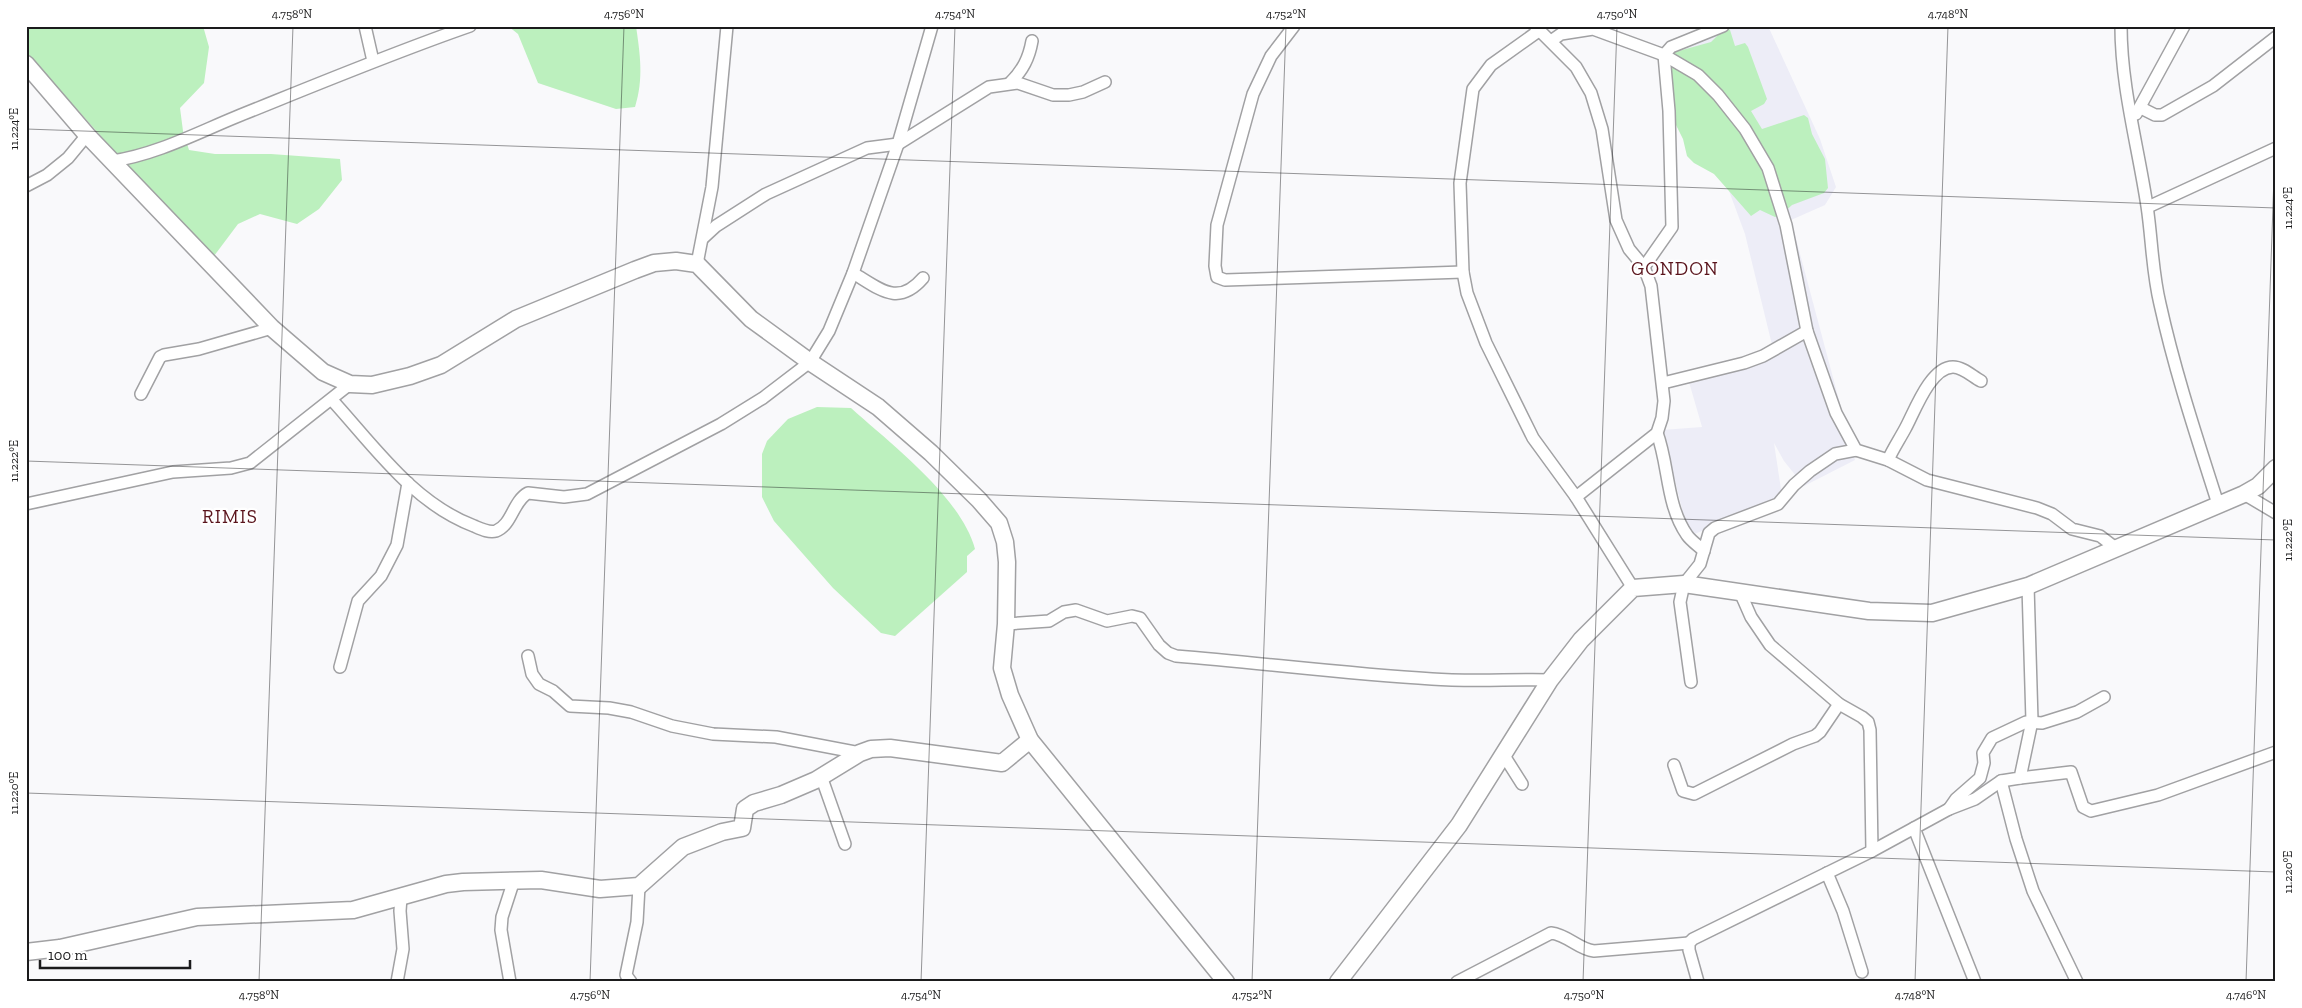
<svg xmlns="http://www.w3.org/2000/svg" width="2302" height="1008" viewBox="0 0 2302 1008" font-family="'Zilla Slab',serif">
<rect width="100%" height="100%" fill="#f9f9fb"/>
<polygon fill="#ededf7" points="1733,26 1768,26 1820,139 1836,187 1825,205 1791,220 1855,460 1804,486 1784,461 1774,443 1782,496 1751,512 1689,536 1662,430 1702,427 1689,382 1774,353 1745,234 1676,48"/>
<g fill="#bcf0be">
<polygon points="26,26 203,26 209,47 204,83 180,108 183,131 189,150 215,154 271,154 340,159 342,180 319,209 297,224 260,214 238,224 211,260 75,107 45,84 26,58"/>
<path d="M508,26H636C640,54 644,79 635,107L616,109L538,83L518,34Z"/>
<polygon points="1726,27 1730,30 1735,46 1745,43 1748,47 1767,99 1764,104 1751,111 1762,129 1804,115 1808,118 1812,134 1825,159 1828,188 1824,193 1792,205 1780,216 1775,217 1760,210 1751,216 1714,174 1694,163 1687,156 1683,139 1676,125 1662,61 1675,52 1711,42"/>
<path d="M817,407L851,408C891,444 961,497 975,549L967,556V572L895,636L881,633L833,588L774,521L762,497V454L767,441L788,419Z"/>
</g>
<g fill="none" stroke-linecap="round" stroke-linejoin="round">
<defs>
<g id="street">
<polyline points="365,26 373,61"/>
<polyline points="1294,26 1271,56 1253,94 1217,225 1215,266 1217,277 1225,280 1463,272"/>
<polyline points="1535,26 1576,67 1591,93 1602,129 1616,220 1629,249 1644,267 1651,286 1664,401 1662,418 1657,433 1576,497 1633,588"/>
<path d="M2121,26C2121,87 2138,146 2147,206C2152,239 2152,271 2160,304C2175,372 2197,438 2218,504"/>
<polyline points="1540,30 1491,65 1473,89 1460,183 1463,272 1467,293 1486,343 1533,438 1576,497"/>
<polyline points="1551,41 1561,34 1593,29 1664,55 1698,75 1718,95 1745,129 1768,168 1786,225 1807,331 1836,413 1856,450 1888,460 1927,480 2037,508 2052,514 2072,529 2100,536 2117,549"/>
<path d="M1010,83C1023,70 1029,58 1032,41"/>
<polyline points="2141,108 2155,115 2162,115 2213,86 2276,37"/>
<polyline points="2136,114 2184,26"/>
<path d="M112,161C155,155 197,133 236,117C313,86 392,53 470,26"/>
<polyline points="26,186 47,175 68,158 87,135"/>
<polyline points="2148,207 2276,148"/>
<polyline points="703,238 716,226 766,194 867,148 898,144 989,87 1018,83 1053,95 1069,95 1083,92 1105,82"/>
<polyline points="697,264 712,187 727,26"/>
<polyline points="1644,267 1672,227 1669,111 1664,55 1671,47 1723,26"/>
<path d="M853,273C880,289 898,307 923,278"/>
<polyline points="1663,383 1744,363 1763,356 1807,331"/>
<polyline points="141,394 160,357 164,355 199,349 272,328"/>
<path d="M332,400C374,446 413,503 474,526C481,529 489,533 496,531C512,525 513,501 528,493L564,497L587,494L721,424L763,398L810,362L829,331L853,273L898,144L932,26"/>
<path d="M1657,433C1669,465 1666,505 1687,535C1691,541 1699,546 1704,551"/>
<path d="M1888,460C1893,449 1899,440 1905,429C1914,413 1930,367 1953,367C1963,367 1973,377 1981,381"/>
<polyline points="2244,494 2276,513"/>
<polyline points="26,504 173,472 231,468 250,463 350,384"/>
<polyline points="1740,592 1751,617 1770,645 1839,704 1862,717 1868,722 1870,730 1872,851"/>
<path d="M1006,624L1049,621L1064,612L1076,610L1107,621L1132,616L1140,618L1159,645L1168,653L1176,656C1262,663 1347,674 1432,679C1471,682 1511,679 1550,680"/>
<polyline points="528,656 532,674 539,684 553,691 570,706 609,708 631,712 672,726 713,734 776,737 860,753"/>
<polyline points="340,667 358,601 381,576 397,545 408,483"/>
<polyline points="1691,682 1680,602 1684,584 1700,564 1709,533 1715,528 1778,504 1794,485 1810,471 1835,454 1856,450"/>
<polyline points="1503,754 1522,784"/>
<polyline points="1674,765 1683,791 1694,794 1793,744 1815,736 1820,732 1839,704"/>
<polyline points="821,776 845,844"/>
<polyline points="2020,778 2071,772 2083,807 2091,811 2158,795 2276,752"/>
<polyline points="2001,781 2016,839 2033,891 2077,982"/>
<polyline points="1949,809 1956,799 1980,778 1984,763 1983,753 1992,738 2026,722 2042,723 2077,712 2104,697"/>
<polyline points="1914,828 1975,982"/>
<polyline points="1827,873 1843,911 1862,972"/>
<polyline points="397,982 403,949 400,911 401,897"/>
<polyline points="510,982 501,930 502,917 514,880"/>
<polyline points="631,982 626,975 637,922 639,886"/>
<path d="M1457,982L1551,933C1568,935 1578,949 1594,951L1689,943"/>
<polyline points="1698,982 1689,950 1689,943 1693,939 1872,851 1949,809 1975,799 2001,781 2020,778 2032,721 2028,586"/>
</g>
<g id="secondary">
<polyline points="26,64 87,135 272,328 323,372 350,384 372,385 410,376 441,365 516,319 635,270 654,263 676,261 697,264 751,319 810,362 878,407 931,453 979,500 999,523 1005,542 1007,562 1006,624 1002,668 1010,695 1030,740 1226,982"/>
<polyline points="26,952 60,948 197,917 353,910 446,884 463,882 541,880 600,889 639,886 683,847 722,832 742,828 745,809 754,803 781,795 816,780 860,753 871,749 890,748 1002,763 1030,740"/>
<polyline points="1338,982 1459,825 1550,680 1581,640 1633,588 1684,584 1869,611 1932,613 2028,586 2244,494 2258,486 2276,468"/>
</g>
</defs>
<use href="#street" stroke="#a1a1a3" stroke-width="14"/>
<use href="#secondary" stroke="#a1a1a3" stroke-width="19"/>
<use href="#street" stroke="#fff" stroke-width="11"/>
<use href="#secondary" stroke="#fff" stroke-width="16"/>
</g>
<path fill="none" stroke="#1b1b1c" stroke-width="1" stroke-opacity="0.45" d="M26,129L2276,208M26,461L2276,540M26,793L2276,872M259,982L293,26M590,982L624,26M921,982L955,26M1252,982L1286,26M1583,982L1617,26M1915,982L1948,26M2246,982L2276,119"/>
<g text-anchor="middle" stroke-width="4.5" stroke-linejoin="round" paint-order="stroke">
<g font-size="19" letter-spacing="1" fill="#5a141c" stroke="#fff">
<text x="1675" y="275">GONDON</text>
<text x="230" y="523">RIMIS</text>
</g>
</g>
<rect width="2302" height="1008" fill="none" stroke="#ffffff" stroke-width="55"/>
<path d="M40 960v8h150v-8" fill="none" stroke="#1b1b1c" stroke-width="2.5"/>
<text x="48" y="960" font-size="15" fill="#1b1b1c" stroke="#ffffff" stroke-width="4" paint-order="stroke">100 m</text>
<rect x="28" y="28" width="2246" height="952" fill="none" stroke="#1b1b1c" stroke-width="2"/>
<g font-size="12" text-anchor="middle" fill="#1b1b1c">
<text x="292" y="18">4.758°N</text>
<text x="624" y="18">4.756°N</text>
<text x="955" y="18">4.754°N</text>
<text x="1286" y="18">4.752°N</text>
<text x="1617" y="18">4.750°N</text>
<text x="1948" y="18">4.748°N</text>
<text transform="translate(14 129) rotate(-90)" y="4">11.224°E</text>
<text transform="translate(2288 208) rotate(-90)" y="4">11.224°E</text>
<text transform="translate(14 461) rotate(-90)" y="4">11.222°E</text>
<text transform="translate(2288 540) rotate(-90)" y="4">11.222°E</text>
<text transform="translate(14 793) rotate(-90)" y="4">11.220°E</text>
<text transform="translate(2288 872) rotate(-90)" y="4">11.220°E</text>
<text x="259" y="999">4.758°N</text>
<text x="590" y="999">4.756°N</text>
<text x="921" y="999">4.754°N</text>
<text x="1252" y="999">4.752°N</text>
<text x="1584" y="999">4.750°N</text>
<text x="1915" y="999">4.748°N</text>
<text x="2246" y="999">4.746°N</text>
</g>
</svg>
